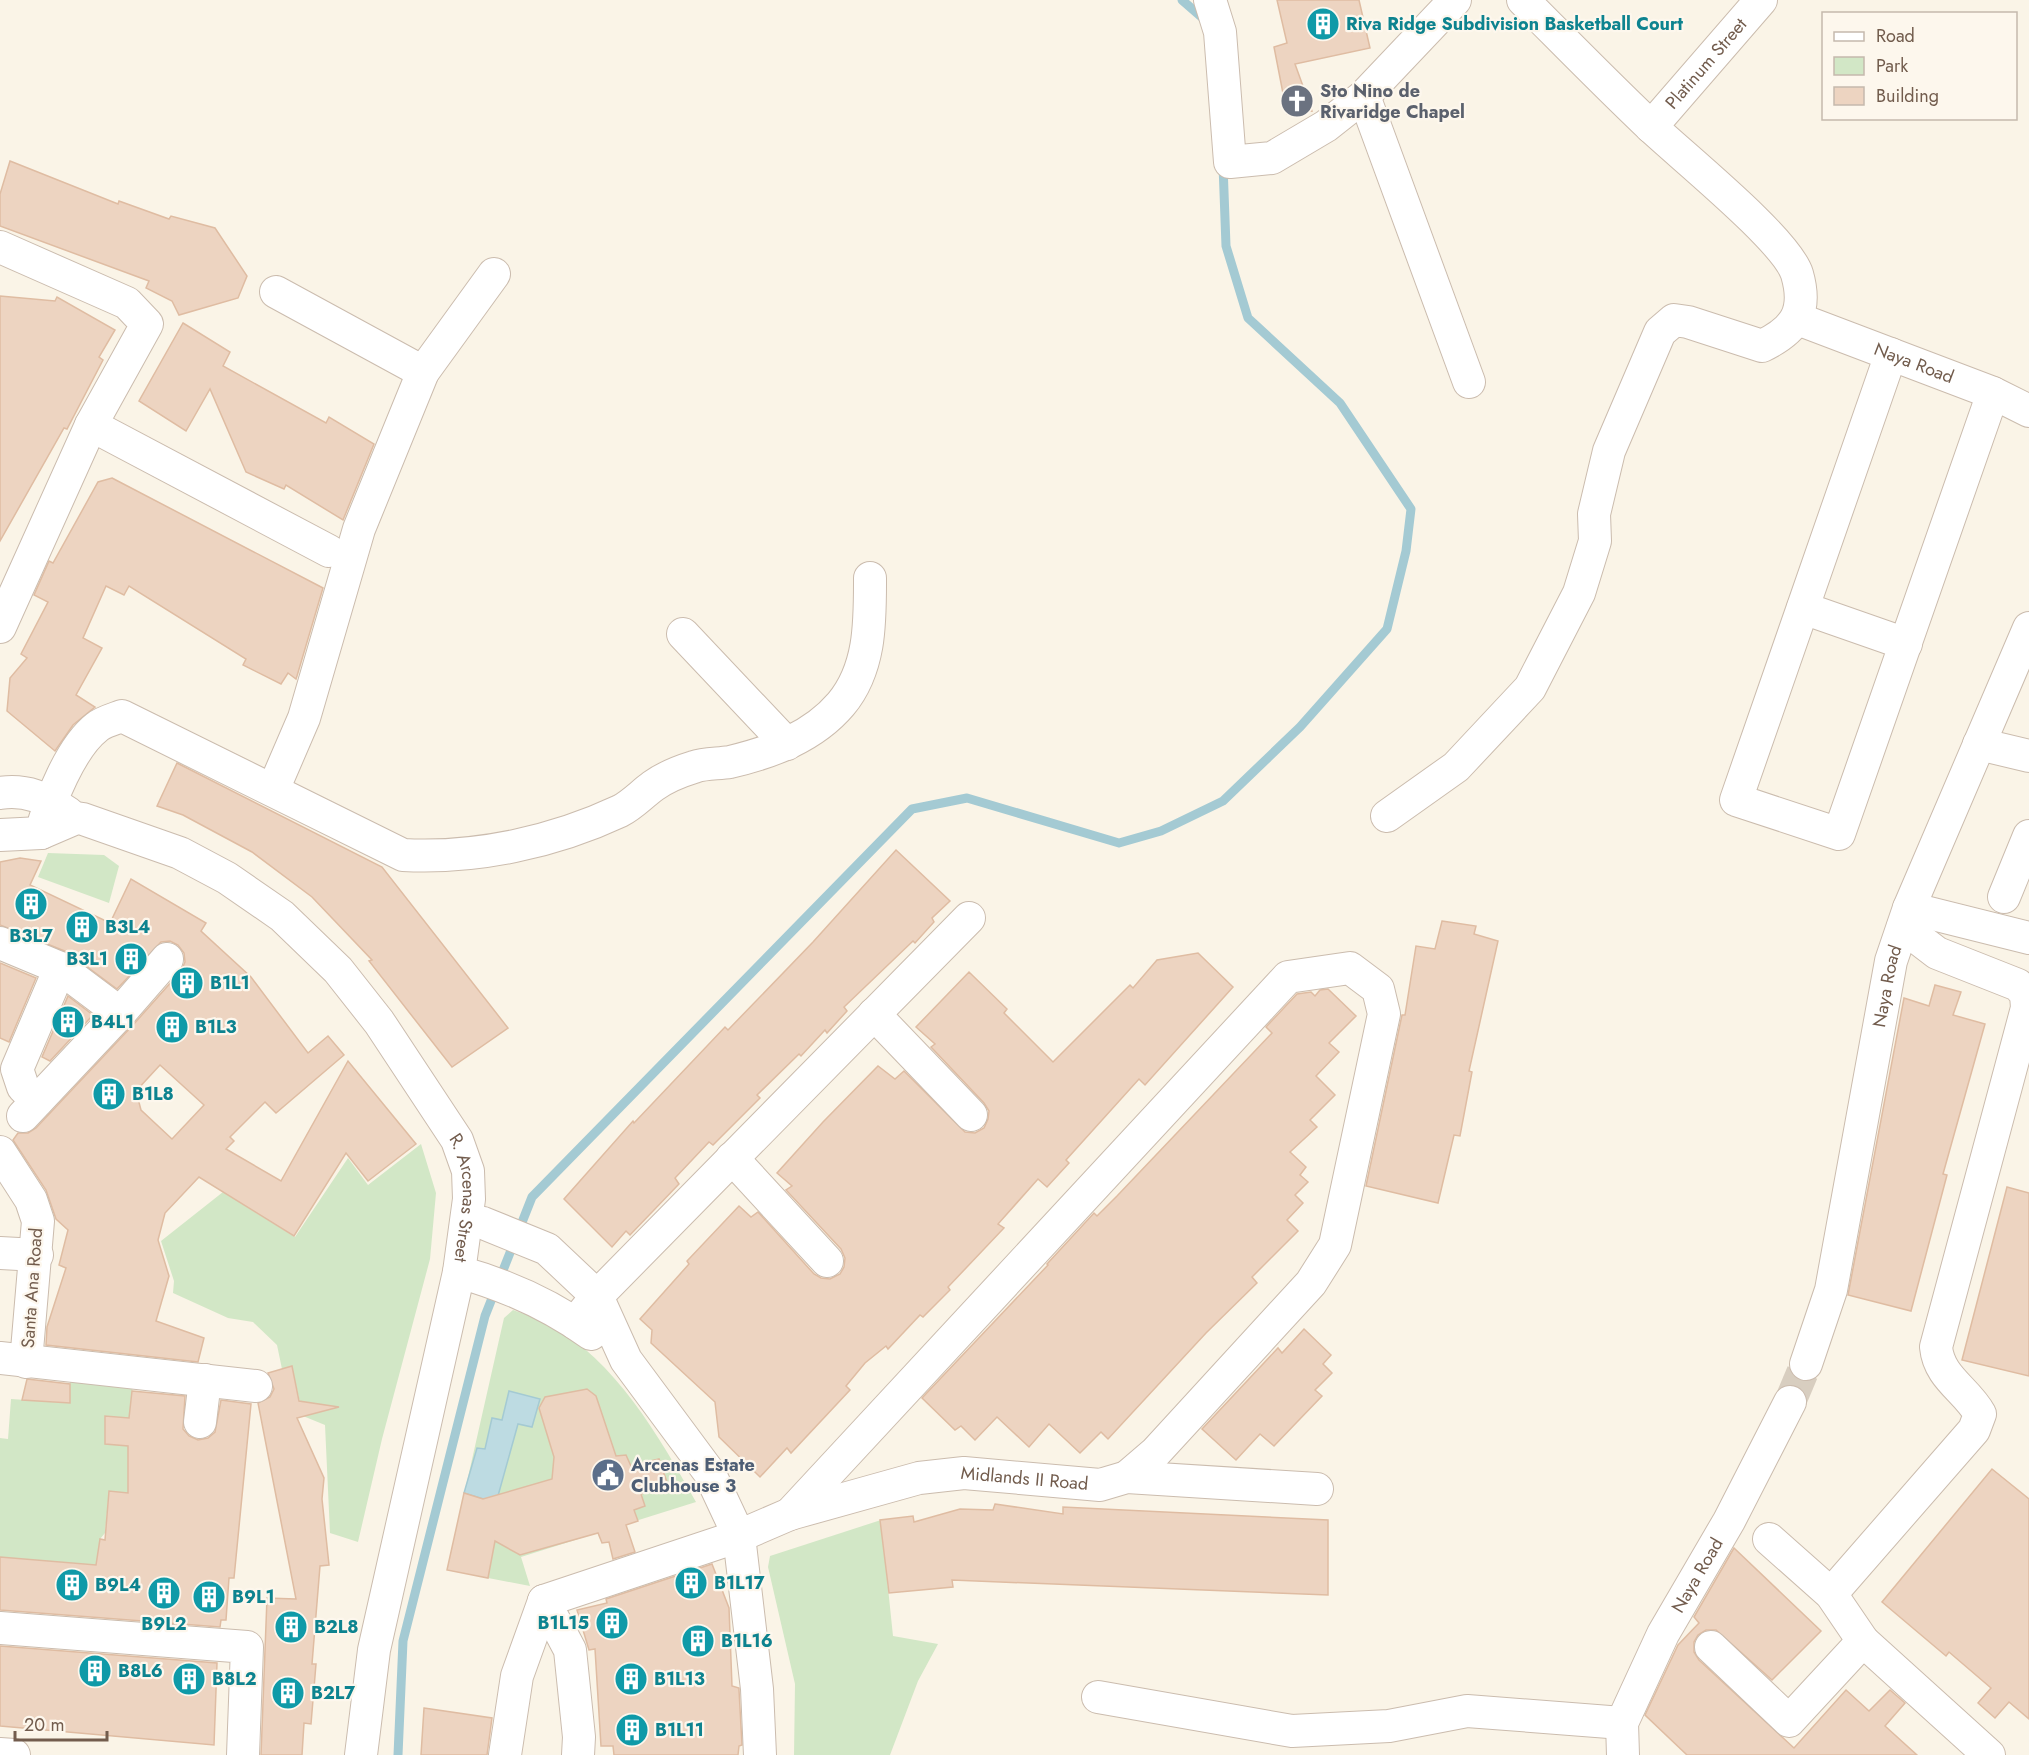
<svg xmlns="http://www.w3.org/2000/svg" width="2029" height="1755" viewBox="0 0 2029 1755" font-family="Jost,sans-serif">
<rect width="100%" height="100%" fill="#faf4e7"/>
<g fill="#d2e7c6">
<polygon points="48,853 104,855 119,866 109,903 38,877"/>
<polygon points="421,1144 436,1193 430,1259 382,1439 358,1542 330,1533 325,1425 303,1416 292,1367 282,1369 277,1345 253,1322 228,1318 173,1293 174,1281 161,1241 223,1192 295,1237 348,1158 368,1185"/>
<path d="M513,1310C524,1314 537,1317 548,1323C616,1361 659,1436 696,1502L521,1557L530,1586L447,1570L504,1318Z"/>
<polygon points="70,1373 133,1382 128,1446 149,1495 109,1491 105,1533 100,1539 96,1565 0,1557 0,1438 8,1439 11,1399 70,1403"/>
<polygon points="881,1520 893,1636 938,1644 918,1681 890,1755 794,1755 795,1684 768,1567 770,1556"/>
</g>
<polygon fill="#bddbe2" stroke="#a4cad3" stroke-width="1.5" points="509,1391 540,1399 532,1427 518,1424 496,1503 464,1493 477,1448 485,1449 492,1418 502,1420"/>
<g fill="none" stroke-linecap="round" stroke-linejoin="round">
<g stroke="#a4cad3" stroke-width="9">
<polyline points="1182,0 1205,20"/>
<polyline points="398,1755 403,1641 485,1316 532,1197 912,809 967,798 1119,843 1161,831 1223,801 1300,727 1387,629 1406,551 1411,509 1340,403 1248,318 1226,246 1223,165"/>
</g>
</g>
<g fill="#edd4c1" stroke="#dfbca2" stroke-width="1.5" fill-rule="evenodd">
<polygon points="1277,0 1359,0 1370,48 1295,64 1312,111 1287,114 1274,47 1287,43"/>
<polygon points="10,161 118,204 119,201 169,219 171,216 215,228 247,276 238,298 179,315 172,301 146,288 149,281 0,226 0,194"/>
<polygon points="0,296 55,301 57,297 115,330 99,357 103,360 67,429 64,428 0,541"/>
<polygon points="183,323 230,352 223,366 326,423 329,417 374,444 343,520 286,485 284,489 246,472 210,389 186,431 139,401"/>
<polygon points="112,478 323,588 297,676 296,679 288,673 281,684 243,665 246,659 129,586 124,595 106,586 83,638 102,648 76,695 95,707 73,725 55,751 7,711 10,678 27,658 21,654 48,602 34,595 49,561 53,563 98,482"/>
<polygon points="177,763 382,867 508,1028 452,1067 369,961 372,960 312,897 252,852 183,815 157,806"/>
<polygon points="896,850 950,901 932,918 934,922 915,943 913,941 844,1007 847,1011 827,1033 825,1030 801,1056 799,1054 757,1095 760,1098 713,1145 709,1142 675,1178 679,1184 630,1235 626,1231 612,1247 564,1199 633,1121 634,1123 725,1027 728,1030 813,942"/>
<path d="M20,858L41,861L30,885L110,923L131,879L206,923L201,931L251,977L308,1053L328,1036L344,1055L276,1113L265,1102L230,1137L234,1141L226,1149L281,1181L348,1061L416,1144L368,1181L346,1153L294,1236L199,1177L165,1213L158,1240L169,1276L156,1321L204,1338L198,1362L46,1345L47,1327L66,1268L59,1265L68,1230L56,1219L46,1190L13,1140L18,1133H28L36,1128L133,1025L181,971L185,962L184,953L178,945L170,941L161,942L117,989L67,952L0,925V862ZM160,1065L204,1105L172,1139L141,1110L136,1091Z"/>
<polygon points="1442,921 1476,926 1474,934 1498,941 1469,1071 1472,1072 1460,1136 1454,1135 1438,1203 1366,1186 1402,1015 1405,1015 1416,946 1435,949"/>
<polygon points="1198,953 1233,987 1145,1085 1139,1079 1066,1160 1069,1163 1047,1187 1038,1179 998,1224 1004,1228 948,1287 950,1290 923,1317 920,1315 888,1349 886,1346 865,1363 846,1386 850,1390 791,1453 787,1448 760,1477 719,1437 715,1402 651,1343 652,1330 640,1319 689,1264 687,1261 739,1206 751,1217 758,1212 814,1274 821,1278 830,1279 840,1274 844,1267 845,1258 841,1249 786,1190 792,1186 777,1173 823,1122 878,1066 895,1079 904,1071 965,1132 975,1133 984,1128 988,1119 989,1111 984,1103 931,1047 935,1044 916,1027 969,972 1007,1009 1004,1013 1053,1062 1130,985 1133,988 1157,960"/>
<polygon points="0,963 36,978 9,1042 0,1038"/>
<polygon points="1935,985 1961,992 1953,1015 1985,1024 1943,1174 1947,1175 1911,1311 1848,1295 1904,998 1929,1006"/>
<polygon points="1328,989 1356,1016 1329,1043 1339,1052 1316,1076 1335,1095 1310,1120 1317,1127 1290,1152 1306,1167 1300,1175 1308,1182 1295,1195 1303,1203 1287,1220 1298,1231 1252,1277 1257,1283 1206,1333 1108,1439 1101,1432 1080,1453 1049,1424 1029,1447 997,1417 975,1440 961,1426 955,1430 922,1398 1048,1265 1047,1264 1094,1213 1097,1216 1117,1196 1272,1033 1266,1027 1297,994 1311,992 1315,996 1320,990"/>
<polygon points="68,996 93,1015 50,1061 42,1057"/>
<polygon points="2007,1187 2029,1193 2029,1376 1962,1360"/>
<polygon points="1304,1329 1331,1355 1323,1364 1332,1373 1315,1390 1322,1396 1274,1446 1260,1434 1236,1460 1202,1429 1278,1348 1282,1353"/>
<polygon points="292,1366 299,1401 339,1407 297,1418 324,1478 322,1499 329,1565 320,1566 312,1664 316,1664 311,1724 304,1723 302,1755 261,1755 267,1598 296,1599 258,1403 270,1397 274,1389 268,1373"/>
<polygon points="27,1379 70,1384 70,1403 22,1400"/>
<polygon points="587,1389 596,1396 616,1456 626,1455 631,1466 659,1459 668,1485 641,1494 645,1506 634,1510 638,1521 626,1525 635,1552 613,1559 609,1542 602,1543 598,1533 520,1555 495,1541 488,1578 447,1570 464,1493 483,1499 552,1479 554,1457 539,1408 545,1397"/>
<polygon points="132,1391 185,1396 183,1429 189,1436 198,1440 208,1438 215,1432 221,1400 251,1404 234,1578 229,1578 226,1620 221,1620 220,1627 0,1610 0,1557 96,1565 100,1539 105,1540 109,1491 128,1493 128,1446 105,1444 105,1416 129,1418"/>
<polygon points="1992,1469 2029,1499 2029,1719 2009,1702 1995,1718 1978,1703 1991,1688 1949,1652 1946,1656 1882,1602"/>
<polygon points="995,1504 1063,1514 1063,1507 1328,1520 1328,1595 952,1580 953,1587 889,1593 880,1520 913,1516 914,1522 960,1509 993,1510"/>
<polygon points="1734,1548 1821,1631 1772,1680 1716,1630 1706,1630 1698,1635 1694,1642 1694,1652 1699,1660 1794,1748 1846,1690 1869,1711 1890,1690 1905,1703 1885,1726 1917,1755 1687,1755 1645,1715 1678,1645 1699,1623 1694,1617"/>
<polygon points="712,1564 729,1608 732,1686 739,1688 739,1690 742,1745 739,1746 738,1755 614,1755 613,1746 601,1746 595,1649 589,1650 577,1610 607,1603 606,1599"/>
<polygon points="0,1646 217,1663 214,1745 0,1726"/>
<polygon points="424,1708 492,1718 487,1755 421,1755"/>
</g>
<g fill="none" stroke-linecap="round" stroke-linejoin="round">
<polyline stroke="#d8cec0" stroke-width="32" stroke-dasharray="32 16" stroke-linecap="butt" points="1790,1402 1806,1364"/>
<defs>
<g id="street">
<polyline points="1210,0 1220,32 1230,162 1272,158 1326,126 1364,96 1455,0"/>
<polyline points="1364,96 1469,382"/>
<path id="s1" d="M1651,127L1761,0"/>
<polyline points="0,247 127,303 147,324 91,425 0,627"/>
<polyline points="276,292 423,372"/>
<path id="s2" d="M1798,319L1993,393L2029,411"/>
<polyline points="1891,354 1736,800 1839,834 1993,393"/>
<polyline points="91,425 329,551"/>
<polyline points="1803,608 1906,644"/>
<polyline points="683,634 787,744"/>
<polyline points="1979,744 2029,756"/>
<polyline points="273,790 304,718 359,529 423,372 494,274"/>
<path d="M0,793C26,789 46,798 68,813"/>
<path d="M1387,816L1456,767L1530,688L1579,593L1595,541L1594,514L1609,451L1660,332L1674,320L1688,322L1762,346C1795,330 1808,312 1797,274C1786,239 1678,153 1646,122C1604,82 1564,41 1523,0"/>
<path d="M41,833C49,802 71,747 97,727C103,722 114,719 122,716L403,855C476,859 554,842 620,811C632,805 642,794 653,786C664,778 681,771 694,767C705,763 718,764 730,762C772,752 813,737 841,704C871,668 870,621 870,578"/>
<path id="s3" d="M0,835L41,833L76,818L83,819L180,853L227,878L282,916L338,970L379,1022L457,1140L468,1171L469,1199L459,1272L374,1650L361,1755"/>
<polyline points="2004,897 2029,836"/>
<polyline points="1909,908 2029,938"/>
<polyline points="0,943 60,968 120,1013"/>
<polyline points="874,1014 971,1115"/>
<polyline points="37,1101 23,1087 17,1069 60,968"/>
<polyline points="23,1116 120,1013 167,959"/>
<polyline points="0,1152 31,1200 38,1221 26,1362"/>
<polyline points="732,1158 827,1261"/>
<polyline points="467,1220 483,1223 547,1249 597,1296 626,1360 709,1472 739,1536 757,1689 760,1755"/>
<polyline points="0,1253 37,1255"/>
<path d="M459,1272C506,1285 552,1306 591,1334"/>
<polyline points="575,1323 597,1296 969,918"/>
<polyline points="0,1358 256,1386"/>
<path id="s4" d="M1806,1364L1831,1290L1891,961L1909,908L2029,628"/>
<polyline points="200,1422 205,1380"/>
<polyline points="790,1514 1288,977 1350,968 1378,989 1384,1014 1335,1245 1311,1283 1155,1453 1127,1477"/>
<polyline points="1769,1539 1831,1594 1863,1641 1989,1755"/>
<path d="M1831,1594L1974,1430L1980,1414C1966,1389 1939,1378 1936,1347L2027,1008L2026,994L2018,985L1937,953L1903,927"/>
<path id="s5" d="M544,1601L739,1536L790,1514L919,1478L964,1473L1100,1485L1127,1477L1317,1489"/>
<polyline points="544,1601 570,1650 579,1737 578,1755"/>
<polyline points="0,1628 247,1647 243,1755"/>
<polyline points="1711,1647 1789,1721 1863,1641"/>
<polyline points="1098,1697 1292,1731 1389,1726 1467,1711 1622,1723"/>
<polyline points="0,1754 14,1755"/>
<polyline points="505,1755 517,1676 544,1601"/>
<path id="s6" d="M1623,1755L1622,1723L1663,1634L1729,1521L1790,1402"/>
</g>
</defs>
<use href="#street" stroke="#cbbcae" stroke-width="34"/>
<use href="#street" stroke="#fff" stroke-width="32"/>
</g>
<defs>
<symbol id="building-disc" viewBox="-11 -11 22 22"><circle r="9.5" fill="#0f9aa8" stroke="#fdf7ed"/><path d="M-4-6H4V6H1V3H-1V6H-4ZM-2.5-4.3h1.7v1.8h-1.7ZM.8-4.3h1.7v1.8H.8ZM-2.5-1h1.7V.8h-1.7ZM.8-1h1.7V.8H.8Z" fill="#fff"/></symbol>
<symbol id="church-disc" viewBox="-11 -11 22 22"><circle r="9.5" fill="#6b7280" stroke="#fdf7ed"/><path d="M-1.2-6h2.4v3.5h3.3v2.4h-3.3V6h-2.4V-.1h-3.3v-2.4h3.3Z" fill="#fff"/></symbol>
<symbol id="civic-disc" viewBox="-11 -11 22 22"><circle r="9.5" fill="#5c6f8a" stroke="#fdf7ed"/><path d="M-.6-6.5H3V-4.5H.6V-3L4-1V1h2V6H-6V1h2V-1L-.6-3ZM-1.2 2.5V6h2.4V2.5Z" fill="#fff"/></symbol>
</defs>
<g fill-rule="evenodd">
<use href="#building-disc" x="1304" y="5" width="38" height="38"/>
<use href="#church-disc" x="1278" y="82" width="38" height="38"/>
<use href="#building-disc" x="12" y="885" width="38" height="38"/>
<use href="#building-disc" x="63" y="908" width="38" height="38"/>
<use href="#building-disc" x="112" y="940" width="38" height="38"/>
<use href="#building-disc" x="168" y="964" width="38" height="38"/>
<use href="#building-disc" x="49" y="1003" width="38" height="38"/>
<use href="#building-disc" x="153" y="1008" width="38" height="38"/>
<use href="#building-disc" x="90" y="1075" width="38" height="38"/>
<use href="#civic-disc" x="589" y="1456" width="38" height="38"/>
<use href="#building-disc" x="672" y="1564" width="38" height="38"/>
<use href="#building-disc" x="53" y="1566" width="38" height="38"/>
<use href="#building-disc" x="145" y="1574" width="38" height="38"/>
<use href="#building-disc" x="190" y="1578" width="38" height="38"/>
<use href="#building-disc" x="593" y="1604" width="38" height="38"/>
<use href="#building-disc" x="272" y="1608" width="38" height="38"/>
<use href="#building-disc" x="679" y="1622" width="38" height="38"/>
<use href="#building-disc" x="76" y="1652" width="38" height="38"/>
<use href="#building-disc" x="170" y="1660" width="38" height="38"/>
<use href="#building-disc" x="612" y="1660" width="38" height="38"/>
<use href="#building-disc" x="269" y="1674" width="38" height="38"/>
<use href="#building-disc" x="613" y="1711" width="38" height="38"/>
</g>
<g text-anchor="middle" stroke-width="4.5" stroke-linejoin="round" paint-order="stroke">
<g font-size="18" font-weight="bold" fill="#0d838f" stroke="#fdf7ed" text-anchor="start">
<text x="1346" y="30">Riva Ridge Subdivision Basketball Court</text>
<text x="105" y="933">B3L4</text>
<text x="31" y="942" text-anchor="middle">B3L7</text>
<text x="108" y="965" text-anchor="end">B3L1</text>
<text x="210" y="989">B1L1</text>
<text x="91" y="1028">B4L1</text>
<text x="195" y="1033">B1L3</text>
<text x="132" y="1100">B1L8</text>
<text x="714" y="1589">B1L17</text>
<text x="95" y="1591">B9L4</text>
<text x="232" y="1603">B9L1</text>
<text x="589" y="1629" text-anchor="end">B1L15</text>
<text x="164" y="1630" text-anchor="middle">B9L2</text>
<text x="314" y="1633">B2L8</text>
<text x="721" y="1647">B1L16</text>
<text x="118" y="1677">B8L6</text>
<text x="212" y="1685">B8L2</text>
<text x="654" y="1685">B1L13</text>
<text x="311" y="1699">B2L7</text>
<text x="655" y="1736">B1L11</text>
</g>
<g font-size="18" fill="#725c4d" stroke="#fdf7ed">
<text dy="6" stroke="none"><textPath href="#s1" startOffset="84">Platinum Street</textPath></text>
<text dy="6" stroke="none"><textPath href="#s2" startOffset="124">Naya Road</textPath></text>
<text dy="6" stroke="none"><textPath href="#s4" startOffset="387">Naya Road</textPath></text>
<text dy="6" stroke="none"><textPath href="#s3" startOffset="654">R. Arcenas Street</textPath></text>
<text transform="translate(32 1288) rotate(-86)" y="6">Santa Ana Road</text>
<text dy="6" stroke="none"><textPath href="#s5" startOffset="501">Midlands II Road</textPath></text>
<text dy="6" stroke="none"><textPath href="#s6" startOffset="198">Naya Road</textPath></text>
</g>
<g font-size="18" font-weight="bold" fill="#5b616d" stroke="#fdf7ed" text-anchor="start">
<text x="1320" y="97">Sto Nino de<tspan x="1320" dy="21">Rivaridge Chapel</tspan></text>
</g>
<g font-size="18" font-weight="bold" fill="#4e5e75" stroke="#fdf7ed" text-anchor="start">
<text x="631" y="1471">Arcenas Estate<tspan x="631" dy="21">Clubhouse 3</tspan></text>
</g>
</g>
<rect x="1822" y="12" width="195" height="108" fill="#fdf7ed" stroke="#c5b9ad" stroke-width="1.5"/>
<rect x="1834" y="32" width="30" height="9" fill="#ffffff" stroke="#c5b9ad" stroke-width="1.5"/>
<text x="1876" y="42" font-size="18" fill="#725c4d">Road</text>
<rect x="1834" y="57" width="30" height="18" fill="#d2e7c6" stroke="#c5b9ad" stroke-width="1.5"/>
<text x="1876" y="72" font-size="18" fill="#725c4d">Park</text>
<rect x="1834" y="87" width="30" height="18" fill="#edd4c1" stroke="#c5b9ad" stroke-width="1.5"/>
<text x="1876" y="102" font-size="18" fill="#725c4d">Building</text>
<path d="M15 1731v9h92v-9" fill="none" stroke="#725c4d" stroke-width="3"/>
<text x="24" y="1731" font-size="18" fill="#725c4d" stroke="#fdf7ed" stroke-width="4.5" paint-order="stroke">20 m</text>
</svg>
